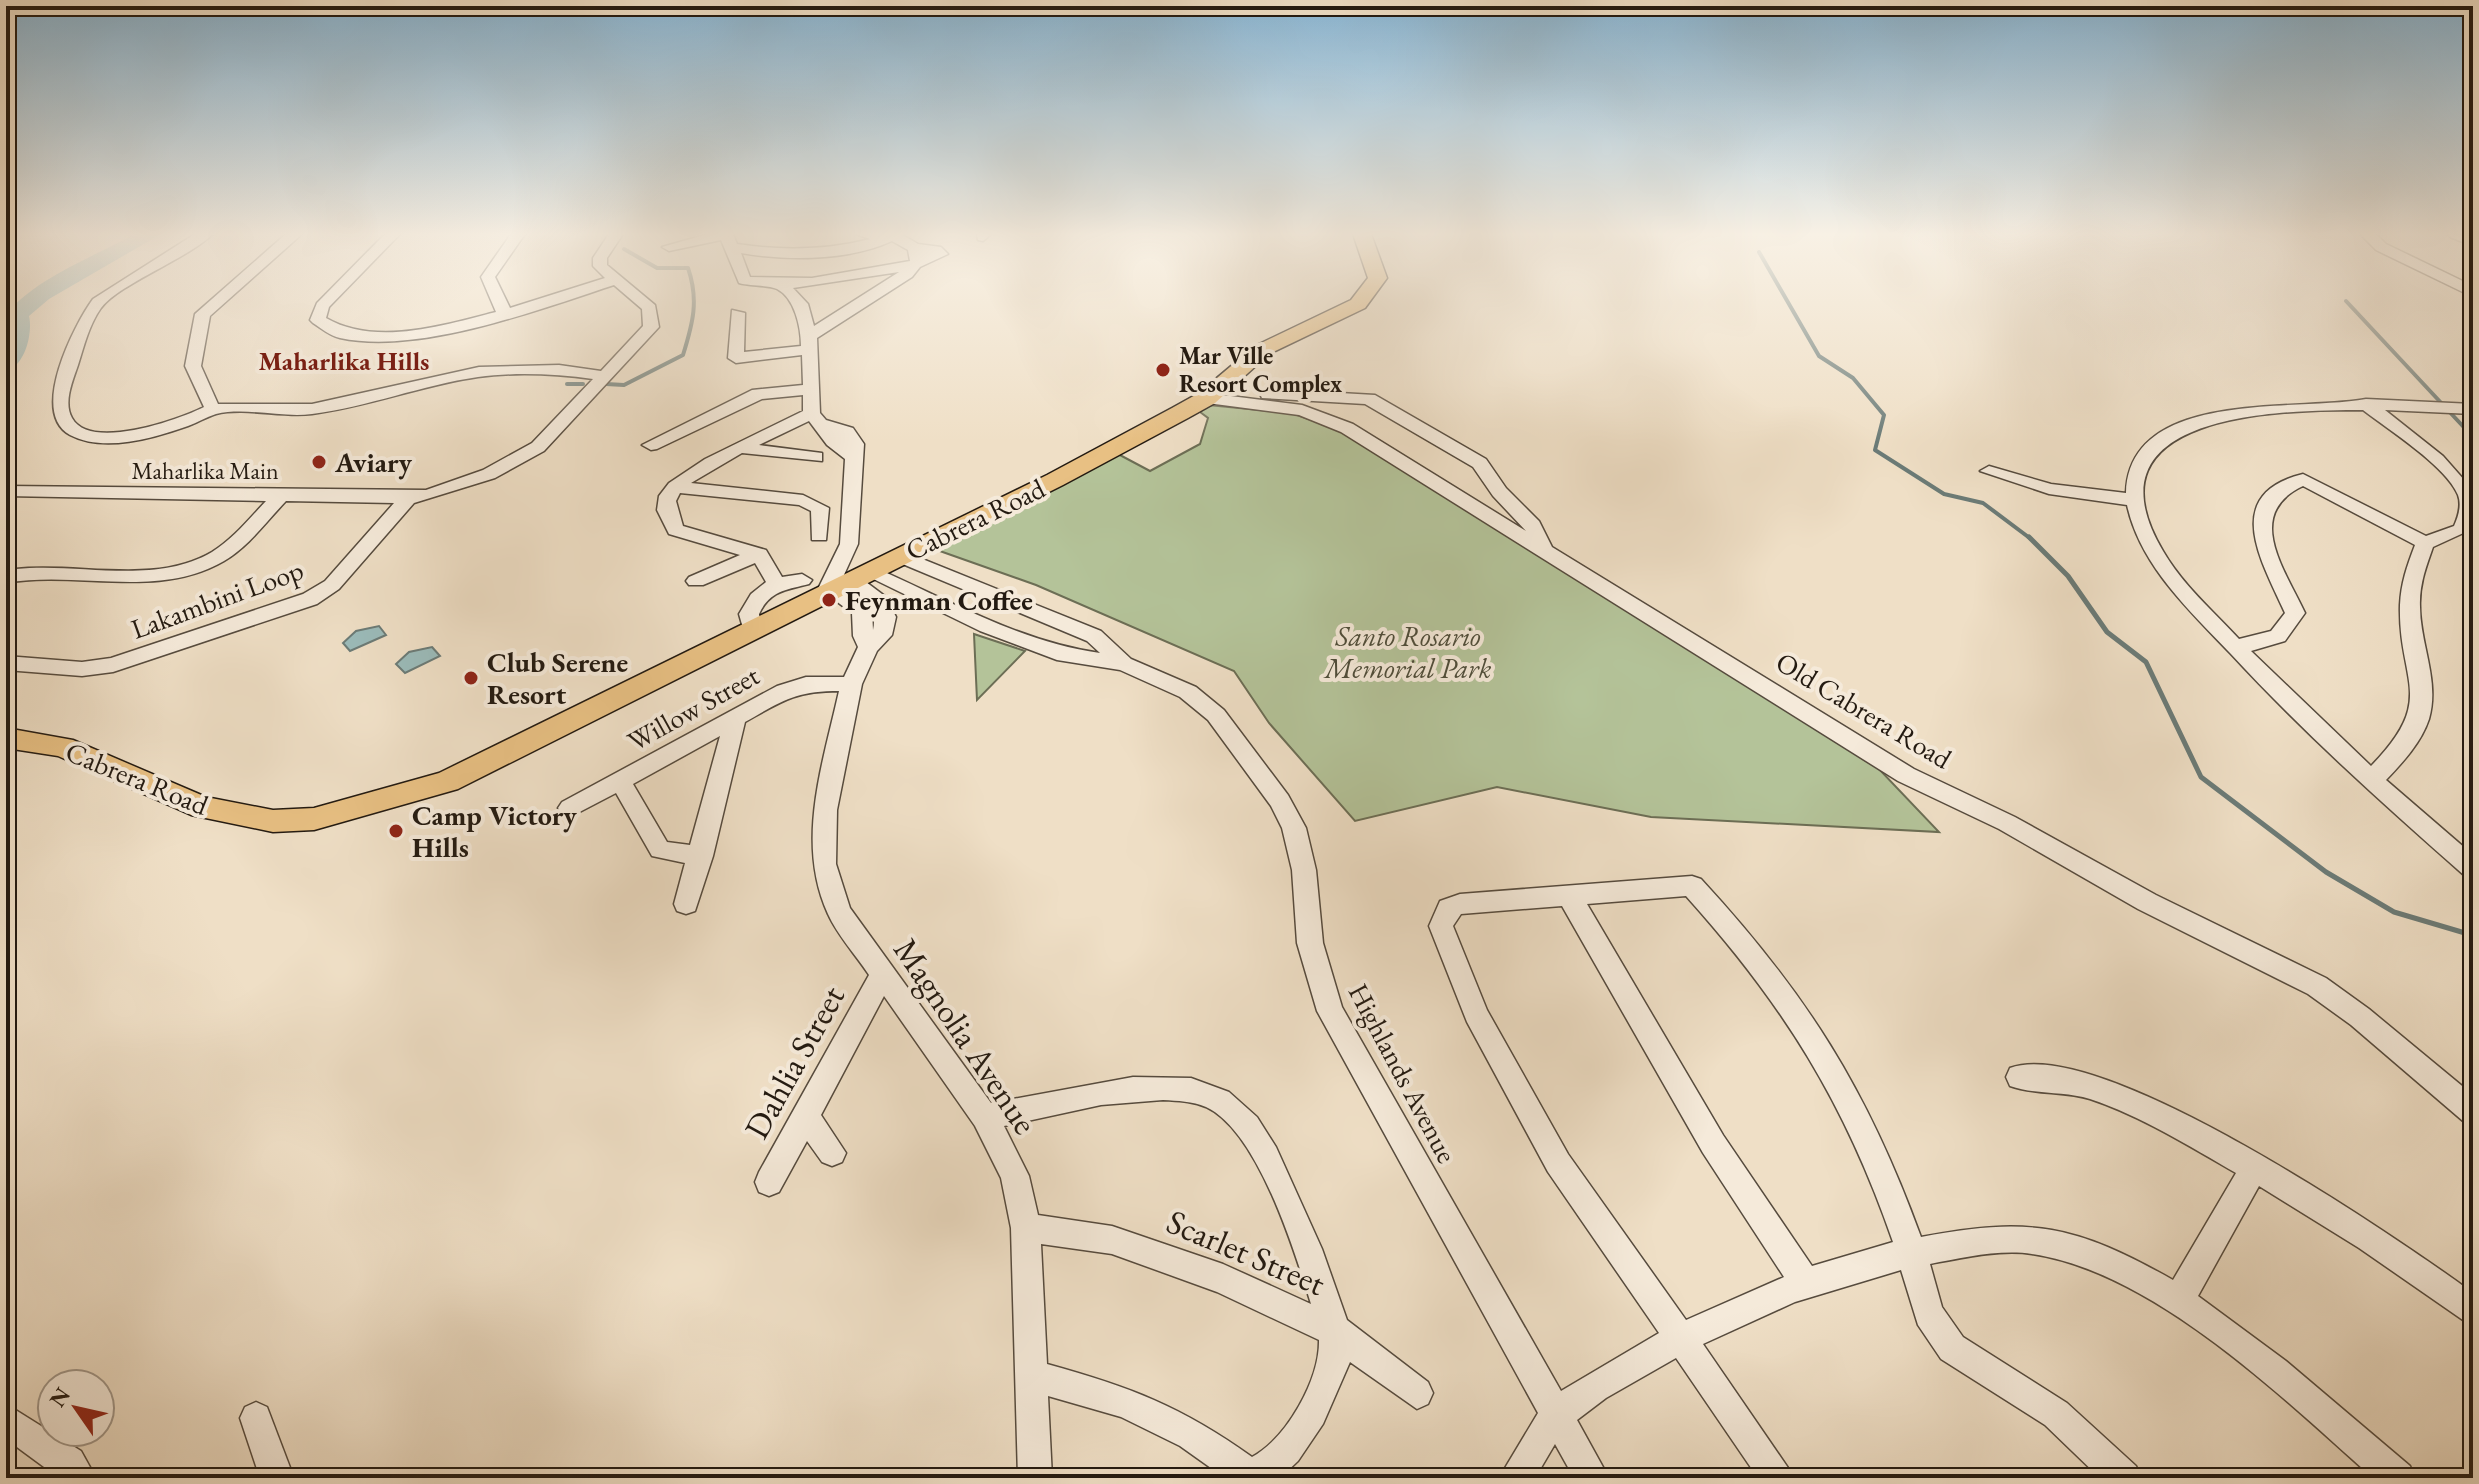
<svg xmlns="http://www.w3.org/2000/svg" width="2479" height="1484" viewBox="0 0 2479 1484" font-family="'EB Garamond',serif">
<rect width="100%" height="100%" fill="#efdfc6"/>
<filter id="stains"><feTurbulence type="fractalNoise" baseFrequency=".0025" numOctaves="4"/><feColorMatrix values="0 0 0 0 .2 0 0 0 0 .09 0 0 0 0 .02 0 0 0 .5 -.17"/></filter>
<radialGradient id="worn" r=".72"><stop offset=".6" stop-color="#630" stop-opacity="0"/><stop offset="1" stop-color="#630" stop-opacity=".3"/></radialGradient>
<g fill="#b4c399" stroke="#6c6e55" stroke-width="2">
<polygon points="1208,405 1291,413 1341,430 1879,769 1939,832 1651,817 1497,787 1355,821 1269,723 1234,671 1036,585 937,550 1118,454 1150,471 1200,444 1208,418 1200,412"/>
<polygon points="974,634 1025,651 977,700"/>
</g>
<g fill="#9bbcbb" stroke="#6b7b77" stroke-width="2">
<polygon points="379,626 386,635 350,651 343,643 356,631"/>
<polygon points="432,647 440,656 405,673 396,664 409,652"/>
</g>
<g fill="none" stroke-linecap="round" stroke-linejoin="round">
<g stroke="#6b7b77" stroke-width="4">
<polyline points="1759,252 1819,356 1853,378 1884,415 1875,450 1944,494 1983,503 2031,539"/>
<polyline points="2346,301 2473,437"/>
<polyline points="567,384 583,384"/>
<path d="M606,384L624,385L683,355C693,323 699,300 688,268H657L624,249"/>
</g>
<g stroke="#6b7b77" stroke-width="5">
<polyline points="2029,537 2068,576 2107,632 2146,662 2201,777 2326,872 2394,912 2465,933 2473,939"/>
<polyline points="2465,933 2473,904"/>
</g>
<path fill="#9bbcbb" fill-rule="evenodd" d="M135,234H161L49,299L29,316C33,333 25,366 6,371C6,352 10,333 7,314C32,280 97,255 135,234Z"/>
<defs>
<g id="minor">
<path d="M195,234H213C187,259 119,284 101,308C89,325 84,346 78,365C73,380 63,402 72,418C90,451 178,420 204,407L185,366L195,314L286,234H302L210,316L201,366L218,404H312L479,367L559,365L601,371L643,326L642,309L614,285C538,310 419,355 340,338C330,336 321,328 313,323L310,320L317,303L385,234H400L329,307L326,318C376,347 444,325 496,312L481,277L511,234H525L495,277L510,308L605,278L593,266V258L609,234H623L607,258V265L655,305L659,327L544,451L495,478L414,503L339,589L317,604L113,672L82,676L6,670V656L82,662L111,658L303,594L325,581L394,503L286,501C266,522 249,546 224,561C157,600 78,570 6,583V571L16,569C79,562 154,586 212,552C233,539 249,519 266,501L6,496V486L426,490L483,470L532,443L593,379C556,374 515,372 478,377C422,385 368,407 312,414C282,418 246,407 216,414C206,417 197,423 188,426C154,438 104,453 70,435C29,413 74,325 93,299Z"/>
<path d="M708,234H733L737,244C782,251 827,250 870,239L856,234H901L918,244L941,247L948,254L920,267L912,277L817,338L820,413L826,420L853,428L864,444L858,544L843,577L858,576L886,597L896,617L892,635L877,651L862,684L837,810L836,864L850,908L991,1103L1133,1077L1191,1078L1229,1092L1257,1117L1276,1147L1322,1249L1347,1320L1428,1382L1433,1393L1428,1404L1417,1409L1350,1362L1323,1424L1298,1461L1280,1478H1225L1180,1446L1121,1417L1048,1396L1052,1478H1018L1011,1228L1001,1178L975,1126L884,996L821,1115L846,1153L842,1162L832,1166L822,1162L807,1141L779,1192L769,1196L759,1192L755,1182L759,1172L869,975C856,955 837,935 828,914C795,842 823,764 839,691C795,691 782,701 745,722L713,856L695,911L686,914L677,911L674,904L685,863L652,856L616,793L570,817L562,814L558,808L562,802L777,686L806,677H844L858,647L853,636L852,613L832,598L819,597L816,593L840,544L845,459L827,445L809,421L759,445L822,453V461L742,453L691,483L803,495L829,508L826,540H812L811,511L799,505L680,493L676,501L683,526L766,550L782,577L802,574L812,580L809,584C787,590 770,590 759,614L762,630L759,635H745L739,614L751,594L766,582L755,563L703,585H689L686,581L689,577L740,555L669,534L657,510L659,496L669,483L705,459L803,411V395L762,399L657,449L651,450L642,445L752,390L803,385L802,355L736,363L728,358L732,310L745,313L744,352L801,346C801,328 795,298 777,289C768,285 749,286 739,283L721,240L669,251L662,247ZM892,241L908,250L910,261L812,278L750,277L741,253C787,261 849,261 892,241ZM899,272L814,326L808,304L793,288ZM842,581C857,599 879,603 873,630L872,611L840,584ZM720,736L690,845L667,842L633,784ZM1163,1100C1178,1101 1192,1101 1206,1107C1258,1131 1295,1252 1311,1304L1223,1264L1112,1226L1038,1215L1029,1176L1004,1126L1101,1105ZM1041,1244L1112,1254L1217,1292L1319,1340C1320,1379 1287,1438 1252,1457C1181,1406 1130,1387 1047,1364Z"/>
<polygon points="977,234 991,234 983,241 978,240"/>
<polygon points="2360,234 2376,234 2386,244 2473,286 2473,297 2376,250"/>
<polygon points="2448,234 2473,237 2473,246 2450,237"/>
<polygon points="1268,389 1375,395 1486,459 1506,488 1539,521 1552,547 1914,769 2015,817 2156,895 2326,978 2369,1009 2473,1095 2473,1125 2463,1121 2351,1025 2308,994 2138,909 1999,829 1898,781 1341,432 1299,415 1207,403 1199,398 1207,393 1302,405 1353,424 1526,531 1493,496 1473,467 1365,404 1262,398 1260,394"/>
<path d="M2366,399L2473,404V414L2385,410L2443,456L2473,490L2470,530L2433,547C2426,567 2419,585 2420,607C2420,644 2440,681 2429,719C2421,743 2403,762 2386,780L2473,855V878L2465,876C2383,804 2304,733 2230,653C2189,610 2140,565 2127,505L2049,494L1980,471L1989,466L2051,484L2126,493C2129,388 2297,412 2366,399ZM2363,410C2389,430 2446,466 2458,495C2462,506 2458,517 2454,526L2426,536L2303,474C2220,494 2262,562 2285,613L2271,631L2239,639C2213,611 2182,584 2163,551C2081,413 2278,410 2363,410ZM2303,486L2415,545C2407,566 2401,583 2400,605C2398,682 2438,698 2371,766L2251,651L2285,641L2305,613C2285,570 2243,514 2303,486Z"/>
<path d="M900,550L1101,631L1131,659L1196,687L1224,710L1288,795L1306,828L1316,870L1323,943L1342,1007L1561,1391L1659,1333L1548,1172L1467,1022L1429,926L1440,901L1460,894L1692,876L1701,879C1807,994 1867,1089 1921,1237C2031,1216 2076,1225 2173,1280L2236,1173C2189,1146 2141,1116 2090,1099C2064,1091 2035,1095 2010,1086L2006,1077L2010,1068C2101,1035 2395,1236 2473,1293V1327L2359,1248L2259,1186L2198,1296L2286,1361L2410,1466L2415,1478H2373C2283,1398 2154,1272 2032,1254C2000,1249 1961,1258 1930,1264L1942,1307L1963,1337L2067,1403L2136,1466L2141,1478H2100L2045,1425L1941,1359L1918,1325L1901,1270L1795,1302L1703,1344L1795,1478H1758L1676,1358L1606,1398L1577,1420L1609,1478H1574L1555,1444L1535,1478H1499L1538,1413L1317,1011L1297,943L1292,870L1282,828L1271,806L1208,720L1180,697L1120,670L1057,660L980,631L859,572L869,566L876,568C948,600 1021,642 1100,653L1087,641L893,560L890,556ZM1686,896C1784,1005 1845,1103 1893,1242L1812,1266L1723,1135L1587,904ZM1562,906L1703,1153L1784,1277L1686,1320L1568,1154L1487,1010L1453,926L1461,914Z"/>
<polygon points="256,1402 267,1407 294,1478 260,1478 240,1418 245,1407"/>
<polygon points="6,1404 81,1451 96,1478 59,1478 6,1439"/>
</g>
<polygon id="major" points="1353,234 1371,234 1387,278 1365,308 1269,354 1215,403 1188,418 1063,485 458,789 314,830 273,832 191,815 58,756 6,748 6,728 73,740 206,797 273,810 314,808 439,773 1047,475 1172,408 1199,393 1255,346 1351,300 1368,278"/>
</defs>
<use href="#minor" stroke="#564b3e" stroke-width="3"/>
<use href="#major" stroke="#231a11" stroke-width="3"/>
<use href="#minor" fill="#f5eada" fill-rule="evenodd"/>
<use href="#major" fill="#e8c083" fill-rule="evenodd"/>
</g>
<linearGradient id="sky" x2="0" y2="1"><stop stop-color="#89b7d6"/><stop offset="0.53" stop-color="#f8f1e5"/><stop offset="1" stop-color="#f8f1e5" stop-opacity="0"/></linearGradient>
<rect width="2479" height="442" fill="url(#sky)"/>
<g fill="#8f2418" stroke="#f5eada" stroke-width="3">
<circle cx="1163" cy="370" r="8"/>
<circle cx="319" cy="462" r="8"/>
<circle cx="829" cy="600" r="8"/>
<circle cx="471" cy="678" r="8"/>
<circle cx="396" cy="831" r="8"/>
</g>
<g text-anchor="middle" stroke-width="8" stroke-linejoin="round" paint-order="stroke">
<g font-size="24" font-weight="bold" fill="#231a11" stroke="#f5eada" text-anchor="start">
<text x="1179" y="364">Mar Ville<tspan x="1179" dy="28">Resort Complex</tspan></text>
</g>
<g font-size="24" fill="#231a11" stroke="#f5eada">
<text x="205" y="479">Maharlika Main</text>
</g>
<g font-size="26" font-weight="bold" fill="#7a1f14" stroke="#f5eada">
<text x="344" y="370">Maharlika Hills</text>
</g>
<g font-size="28" font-weight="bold" fill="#231a11" stroke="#f5eada" text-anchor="start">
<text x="335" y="472">Aviary</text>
<text x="845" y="610">Feynman Coffee</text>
<text x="487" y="672">Club Serene<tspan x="487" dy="32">Resort</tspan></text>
<text x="412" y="825">Camp Victory<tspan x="412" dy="32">Hills</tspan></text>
</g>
<g font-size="28" fill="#231a11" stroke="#f5eada">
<text transform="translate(975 519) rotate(-26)" y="10">Cabrera Road</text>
<text transform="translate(217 599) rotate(-20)" y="10">Lakambini Loop</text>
<text transform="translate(693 708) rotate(-29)" y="10">Willow Street</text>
<text transform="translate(1864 710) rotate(31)" y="10">Old Cabrera Road</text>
<text transform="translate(137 778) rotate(22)" y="10">Cabrera Road</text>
<text transform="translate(1403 1073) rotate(62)" y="10">Highlands Avenue</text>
</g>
<g font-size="28" font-style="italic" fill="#4e4d3a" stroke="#f5eada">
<text x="1408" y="646">Santo Rosario<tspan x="1408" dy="32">Memorial Park</tspan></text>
</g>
<g font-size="34" fill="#231a11" stroke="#f5eada">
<text transform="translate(966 1036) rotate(56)" y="12">Magnolia Avenue</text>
<text transform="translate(794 1062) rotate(-61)" y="12">Dahlia Street</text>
<text transform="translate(1246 1252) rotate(23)" y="12">Scarlet Street</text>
</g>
</g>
<rect width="2479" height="1484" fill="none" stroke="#efdfc6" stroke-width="32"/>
<rect x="8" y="8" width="2463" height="1468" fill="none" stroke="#231a11" stroke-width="4"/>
<rect x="16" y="16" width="2447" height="1452" fill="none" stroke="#231a11" stroke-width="2"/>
<g transform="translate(76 1408) rotate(304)"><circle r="38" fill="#f5eada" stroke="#a1978a" stroke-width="2"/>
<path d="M0-6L14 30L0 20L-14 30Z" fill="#8f2418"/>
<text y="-12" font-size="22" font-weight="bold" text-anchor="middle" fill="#231a11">N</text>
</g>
<rect width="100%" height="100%" filter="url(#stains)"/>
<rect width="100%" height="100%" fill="url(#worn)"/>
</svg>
